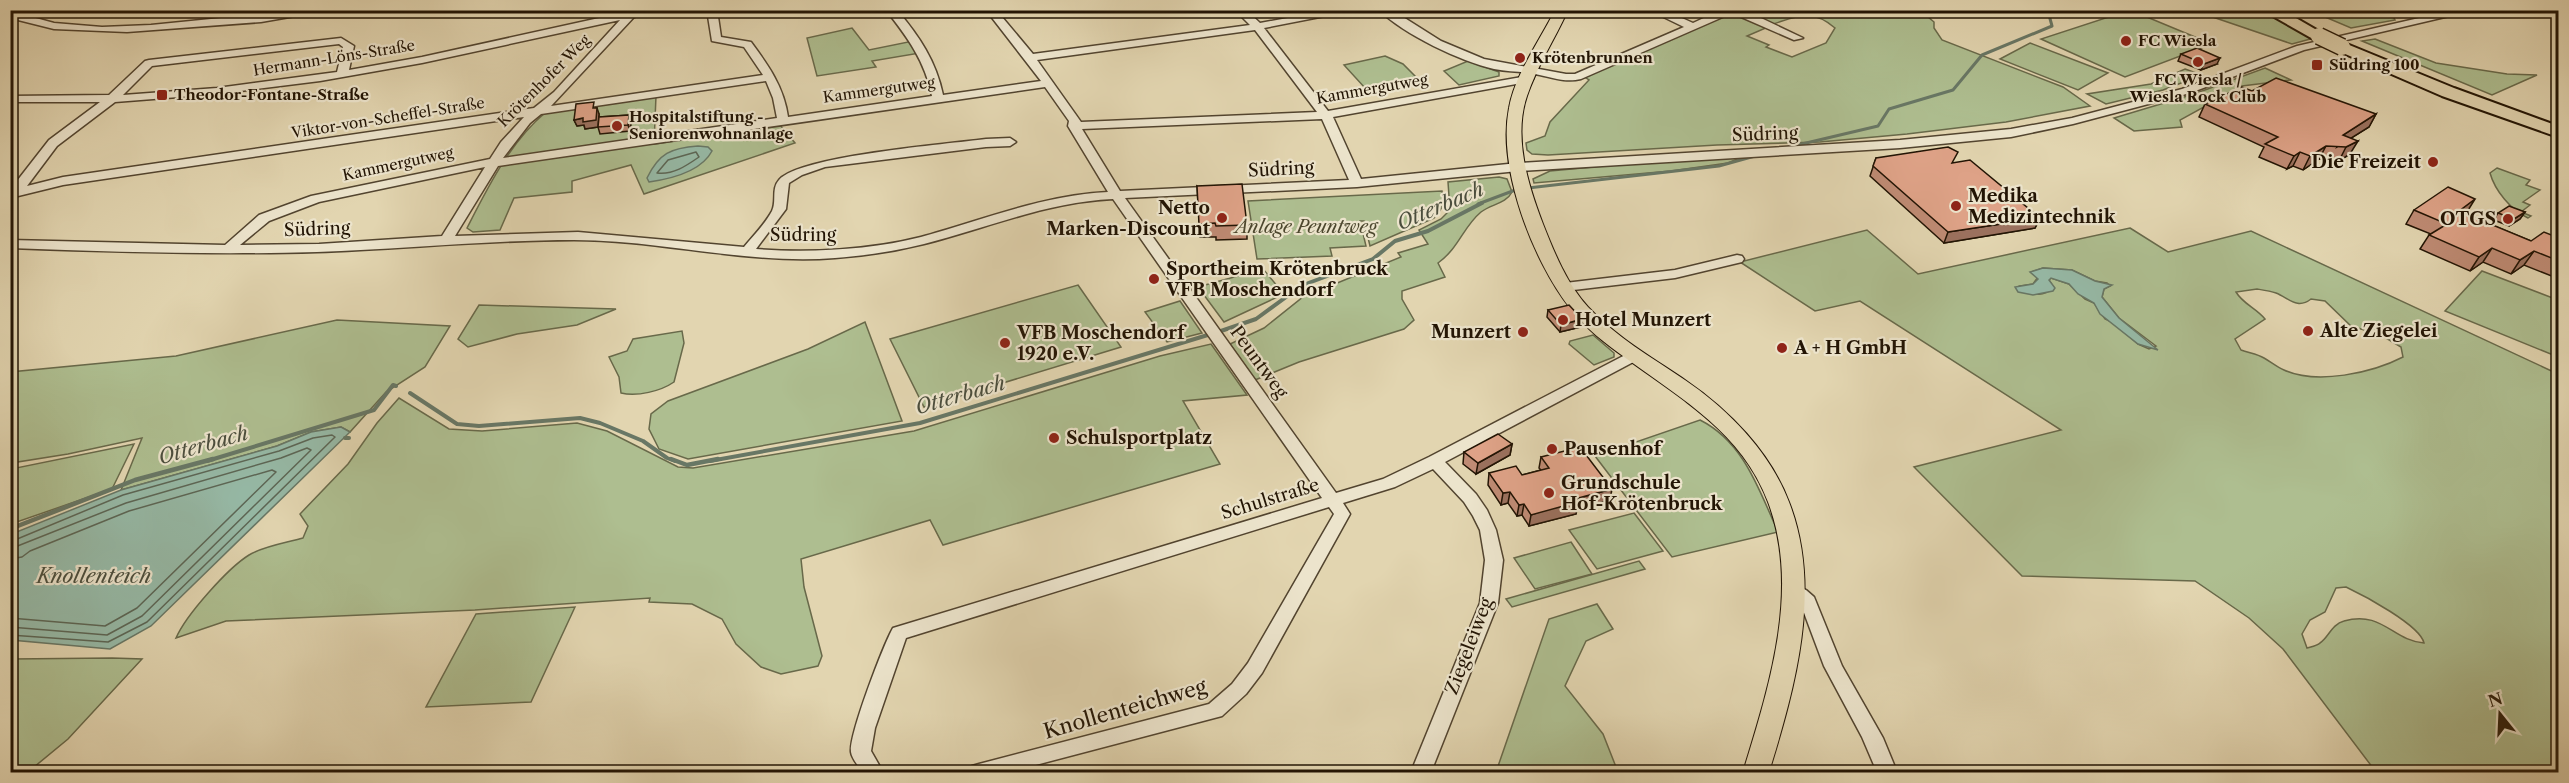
<svg xmlns="http://www.w3.org/2000/svg" width="2569" height="783" viewBox="0 0 2569 783" font-family="'Libre Caslon Text',serif">
<rect width="100%" height="100%" fill="#e2d5b0"/>
<filter id="stains"><feTurbulence type="fractalNoise" baseFrequency=".00333" numOctaves="4"/><feColorMatrix values="0 0 0 0 .2 0 0 0 0 .09 0 0 0 0 .02 0 0 0 .5 -.17"/></filter>
<radialGradient id="worn" r=".72"><stop offset=".6" stop-color="#630" stop-opacity="0"/><stop offset="1" stop-color="#630" stop-opacity=".3"/></radialGradient>
<g fill="#aebe90" stroke="#68694a" stroke-width="1.5" fill-rule="evenodd">
<path d="M1818,10H1896L1928,17L1934,22V28L1942,40L2063,87L2090,106L2006,122L1907,134L1820,142L1717,145L1548,155L1532,154L1527,150L1526,143L1545,136L1550,122L1589,80L1583,76L1732,12L1768,27L1747,36L1769,45L1766,47L1792,57L1826,43L1835,28C1812,8 1798,16 1773,24L1744,11Z"/>
<polygon points="2130,10 2212,44 2125,77 2041,39"/>
<polygon points="2195,11 2261,11 2314,38 2292,44"/>
<polygon points="2311,11 2390,11 2395,20 2351,28"/>
<polygon points="852,28 869,50 913,41 920,53 872,61 876,67 817,76 807,38"/>
<polygon points="2375,39 2436,63 2507,74 2537,75 2492,95 2362,41"/>
<polygon points="2030,43 2108,73 2078,90 2000,59"/>
<polygon points="1385,56 1403,64 1417,78 1365,88 1344,65"/>
<polygon points="1468,61 1499,72 1499,76 1459,85 1444,71"/>
<polygon points="2265,68 2291,80 2242,86 2180,120 2182,127 2134,131 2114,118 2194,94"/>
<polygon points="2185,69 2202,75 2163,90 2106,104 2087,94 2151,84"/>
<path d="M656,96L654,144L780,125L795,143L644,194L631,165L572,181V192L514,198L500,230L473,232L467,228C488,187 510,142 546,112Z"/>
<polygon points="1742,157 1728,163 1671,171 1534,183 1533,179 1550,171 1626,164"/>
<path d="M2497,168L2530,180L2526,185L2540,190L2523,202L2530,205L2521,212L2531,216L2528,218C2511,210 2495,191 2490,173Z"/>
<path d="M1499,177L1507,179L1512,192C1506,204 1491,204 1481,212C1463,227 1459,248 1438,263L1445,277L1402,291V299L1414,320L1404,329L1299,362L1255,380L1230,344L1264,328L1303,297L1401,257L1398,253L1428,244L1419,230L1441,219L1450,210L1448,182Z"/>
<path d="M1442,191C1444,203 1443,209 1434,218L1370,246L1364,221H1360L1366,246L1330,248L1332,256L1257,259L1248,201Z"/>
<path d="M2130,228L2168,252L2251,231L2558,374V772H2376L2283,649L2249,618L2195,581L2022,576L1914,467L2061,430L1860,301L1815,311L1740,262L1867,230L1918,274ZM2043,268L2072,270L2095,281L2107,283L2110,286L2104,289L2102,297L2119,318L2156,346L2149,349L2138,344L2114,323L2105,319L2094,303L2085,299L2069,284L2051,278L2049,280L2054,288C2041,298 2033,295 2020,286L2033,284L2038,277L2031,272ZM2257,289C2263,290 2270,291 2276,293C2289,298 2297,310 2311,299L2325,301L2351,326L2381,335L2401,347L2403,357C2372,373 2317,385 2284,370C2277,367 2271,362 2264,358C2257,354 2249,353 2241,350L2235,339L2265,319C2256,308 2243,304 2236,292ZM2346,587C2363,595 2420,625 2424,643C2393,641 2382,610 2344,621C2332,624 2328,638 2320,643C2317,646 2310,647 2307,648L2302,634L2310,620L2325,612L2336,588Z"/>
<polygon points="1263,269 1284,294 1224,322 1198,287"/>
<polygon points="2482,271 2558,300 2558,357 2445,311"/>
<polygon points="1078,285 1121,347 924,407 890,339"/>
<polygon points="1180,301 1202,333 1167,342 1145,312"/>
<polygon points="479,305 616,309 577,325 517,334 468,347 458,339"/>
<polygon points="337,320 450,326 425,367 386,392 350,432 341,427 311,432 277,446 121,490 142,438 68,454 11,463 10,372 176,356"/>
<polygon points="865,322 902,421 688,459 659,449 649,429 651,414 668,401 808,349"/>
<path d="M682,331L684,343L674,382C661,391 637,397 621,393L619,377L609,357L627,351L633,339Z"/>
<polygon points="1593,335 1614,353 1614,357 1594,365 1569,344 1570,341"/>
<path d="M1211,344L1247,395L1183,401L1220,464L943,545L930,520L801,559L804,587L822,656L818,666L781,674L761,667L736,644L722,619L692,604L649,602L650,598L475,610L226,621L176,638C186,615 228,568 249,555C264,546 286,543 303,538L308,526L300,514L348,464L377,423L399,398L449,429L482,431L577,423L607,431L678,467L693,468L914,431L1160,356Z"/>
<path d="M1700,420C1744,442 1759,490 1778,532L1672,557L1595,456Z"/>
<polygon points="134,444 112,489 11,524 11,469"/>
<polygon points="1634,513 1663,551 1597,569 1569,530"/>
<polygon points="1571,542 1592,574 1535,589 1514,558"/>
<polygon points="1639,561 1645,569 1512,607 1506,599"/>
<polygon points="1597,604 1613,629 1586,641 1565,686 1603,734 1618,772 1496,772 1549,619"/>
<polygon points="575,607 531,702 426,707 476,614"/>
<polygon points="112,658 142,659 68,739 28,772 11,772 11,659"/>
</g>
<g fill="#96b9a6" stroke="#687765" stroke-width="1.5">
<path d="M698,146L708,147L712,151C701,172 670,179 649,182L647,178C659,153 671,148 698,146Z"/>
<polygon points="2043,268 2072,270 2095,281 2112,285 2104,289 2102,297 2119,318 2158,350 2138,344 2100,314 2094,303 2078,294 2069,284 2051,278 2049,280 2055,288 2053,291 2033,295 2018,292 2015,287 2033,284 2038,279 2030,272"/>
<polygon points="341,427 350,432 151,626 110,649 11,640 10,542 14,533 121,490 277,446 311,432"/>
</g>
<g fill="none" stroke-linecap="round" stroke-linejoin="round">
<g stroke="#5c6655" stroke-width="1.5">
<path d="M696,152L699,157C686,166 673,175 657,173L668,160Z"/>
<polyline points="10,542 123,495 279,451 313,438 332,435 335,437 147,622 108,642 10,635"/>
<polyline points="10,549 126,503 281,458 307,448 311,450 142,616 107,635 10,627"/>
<polyline points="10,559 22,557 30,551 129,511 272,470 276,472 137,608 105,626 10,618"/>
</g>
<g stroke="#687765" stroke-width="3">
<polyline points="1785,148 1878,126 1889,109 1953,90 1982,55 2052,26 2049,15 2052,10"/>
<polyline points="2376,158 2383,160"/>
<polyline points="1528,188 1719,166 1755,156"/>
<polyline points="1478,204 1518,189"/>
</g>
<g stroke="#687765" stroke-width="4">
<polyline points="1218,332 1256,319 1293,292 1295,288 1373,259 1395,241 1428,231 1482,203"/>
<polyline points="410,393 457,424 479,426 580,418 600,423 643,441 667,458 675,461"/>
<polyline points="345,438 349,438"/>
<polyline points="207,461 374,410 393,385 396,386"/>
<polyline points="710,461 920,423 1211,334"/>
</g>
<g stroke="#687765" stroke-width="4.5">
<polyline points="671,459 687,465 718,459"/>
<polyline points="10,529 135,480 213,459"/>
</g>
<defs>
<g id="minor">
<polygon points="301,10 330,10 261,22 127,32 54,29 10,18 10,11 54,23 102,27 151,25"/>
<polygon points="437,10 471,10 453,16"/>
<path d="M664,10L634,17L551,106L763,75L744,47L712,41L707,10H717L721,37L751,42C768,65 784,87 788,117L932,96C925,61 908,38 886,10H897C919,36 936,61 943,95L1041,81L986,10H1034L1002,17L1033,54L1250,25L1235,10H1246L1260,23L1331,10H1356L1264,28L1328,111L1527,76L1533,79L1527,82L1333,117L1361,179L1518,163L1900,140L2011,129L2072,118L2182,89L2297,46L2454,10H2475L2304,50L2190,93L2073,124L2011,137L1900,148L1518,171L1357,187L1125,198L1336,493L1383,479L1429,457L1629,353L1634,351L1641,356L1639,359L1445,462L1476,494L1487,510L1496,530L1503,560L1498,603L1431,772H1411L1480,603L1485,560L1480,530L1473,516L1464,502L1433,469L1395,487L1343,503L1350,514L1262,673L1246,694L1222,716L1009,772H969L972,766L979,764L1209,704L1232,684L1248,663L1334,514L1329,507L906,638L875,728L871,751L883,772H863C859,767 852,759 851,752C849,735 883,646 893,628L1322,498L1113,199C1047,202 987,228 924,244C896,251 864,256 835,258C748,265 661,240 574,240C488,240 403,249 317,252C215,255 113,252 10,248V240L225,245L259,215L311,196L490,159L501,142L524,117L63,185L10,198V190L49,140L100,102H10V96L109,95L145,61L149,60L341,38L354,46L349,70L422,57L631,11ZM620,20L554,92L534,108L63,177L27,186L57,146L115,102L217,94L320,81L422,63ZM1255,30L1317,112L1081,122L1037,60ZM339,44L343,47L337,72L217,88L123,95L152,66ZM766,81L773,98L777,118L503,158L530,123L541,114ZM1045,87L1069,121L1068,126L1108,192C1043,195 983,220 921,237C870,250 809,253 756,249L786,209L789,183L802,175L825,167L986,147L1010,146L1016,142L1010,138L986,139C948,144 799,156 779,180C771,189 777,201 772,211C765,224 753,236 744,247L578,232L455,236L498,166ZM1322,119L1349,180L1120,191L1082,129ZM485,167L442,236L319,244L240,245L269,221L319,202Z"/>
<path d="M1379,10H1392L1441,41L1484,59L1566,74H1575L1684,27L1649,10H1664L1693,23L1721,10H1744L1803,38L1794,40L1732,13L1581,79C1565,83 1551,77 1535,74C1522,71 1508,72 1494,69C1460,61 1405,35 1379,10Z"/>
<polygon points="1737,255 1742,256 1744,259 1742,262 1675,278 1565,291 1558,287 1565,283 1675,270"/>
<polygon points="1793,584 1806,590 1814,597 1842,666 1883,738 1897,772 1877,772 1862,737 1824,666 1803,610 1784,591 1787,586"/>
</g>
<path id="major" d="M1555,10H1568C1555,39 1537,66 1527,96C1513,137 1528,185 1543,224C1554,252 1567,284 1588,307C1616,337 1651,357 1685,380C1729,410 1770,452 1789,502C1823,589 1795,688 1769,772H1743C1769,687 1801,589 1768,502C1742,433 1683,400 1627,359C1606,344 1585,328 1570,308C1533,261 1497,168 1509,108C1515,74 1539,42 1555,10Z"/>
<g id="highway">
<polygon points="2262,10 2282,10 2327,36 2325,39 2313,39"/>
<polygon points="2342,42 2454,88 2558,126 2558,137 2442,96 2336,50 2334,47 2336,44"/>
</g>
</defs>
<use href="#minor" stroke="#52442f" stroke-width="3"/>
<use href="#major" stroke="#221404" stroke-width="2"/>
<use href="#highway" stroke="#221404" stroke-width="4"/>
<use href="#minor" fill="#ece4cc" fill-rule="evenodd"/>
<use href="#major" fill="#e2d5b0" fill-rule="evenodd"/>
<use href="#highway" fill="#e2d5b0" fill-rule="evenodd"/>
<defs>
<polyline id="highway-bridge" points="2319,36 2342,47"/>
</defs>
<use href="#highway-bridge" stroke="#221404" stroke-width="19" stroke-linecap="butt"/>
<use href="#highway-bridge" stroke="#e2d5b0" stroke-width="16"/>
</g>
<g fill="#bf8b74" stroke="#221404" stroke-width="1.5">
<polygon points="2181,54 2217,64 2201,70 2178,61"/>
<polygon points="2252,91 2376,114 2369,127 2351,138 2350,154 2339,161 2319,159 2303,170 2293,166 2287,169 2259,157 2264,147 2199,117 2205,104"/>
<polygon points="596,108 599,114 599,117 629,115 631,122 630,131 600,134 598,127 585,129 584,125 577,126 574,120"/>
<polygon points="1876,158 1953,163 2040,218 2035,228 1944,243 1870,176"/>
<polygon points="1197,186 1247,225 1247,239 1216,240 1216,237 1200,237"/>
<polygon points="2414,210 2467,212 2465,214 2531,241 2559,238 2559,279 2524,265 2511,274 2483,262 2470,271 2420,249 2429,235 2431,234 2406,224"/>
<polygon points="2525,212 2520,219 2509,226 2494,220 2498,213"/>
<polygon points="1548,310 1581,327 1560,332 1547,317"/>
<polygon points="1512,444 1510,455 1476,474 1463,464 1464,452"/>
<polygon points="1541,457 1610,500 1577,509 1576,514 1529,526 1522,515 1517,516 1508,503 1501,505 1488,485 1489,473 1522,475 1541,470 1539,468"/>
</g>
<g fill="#9b715e" stroke="#221404" stroke-width="1.5">
<polygon points="2220,58 2217,64 2201,70 2204,64"/>
<polygon points="597,108 599,114 598,127 585,129 584,125 577,126 574,120 583,118"/>
<polygon points="2376,114 2369,127 2337,147 2343,135"/>
<polygon points="629,115 631,122 630,131 628,125"/>
<polygon points="2358,141 2350,154 2339,161 2346,147"/>
<polygon points="2326,146 2319,159 2303,170 2310,156"/>
<polygon points="2300,152 2293,166 2287,169 2294,156"/>
<polygon points="2475,199 2467,212 2450,225 2459,211"/>
<polygon points="2525,212 2520,219 2509,226 2514,219"/>
<polygon points="2040,218 2035,228 1944,243 1948,232"/>
<polygon points="2492,248 2483,262 2470,271 2479,257"/>
<polygon points="2534,251 2524,265 2511,274 2520,260"/>
<polygon points="1582,319 1581,327 1560,332 1561,325"/>
<polygon points="1512,444 1510,455 1476,474 1478,463"/>
<polygon points="1612,489 1610,500 1577,509 1576,514 1529,526 1531,515 1575,499"/>
<polygon points="1510,492 1508,503 1501,505 1503,493"/>
<polygon points="1524,504 1522,515 1517,516 1519,505"/>
</g>
<g fill="#dea287" stroke="#221404" stroke-width="1.5">
<polygon points="2197,48 2220,58 2204,64 2181,54"/>
<polygon points="2276,78 2376,114 2343,135 2358,141 2346,147 2326,146 2310,156 2300,152 2294,156 2265,144 2278,137 2205,104 2242,87 2252,91"/>
<polygon points="594,102 593,108 597,108 596,120 583,122 583,118 574,120 576,104"/>
<polygon points="629,115 628,125 598,127 599,117"/>
<polygon points="1948,147 1958,152 1952,163 1970,160 2040,218 1948,232 1873,166 1876,158"/>
<polygon points="1242,184 1247,225 1216,226 1215,223 1199,224 1197,186"/>
<polygon points="2448,187 2475,199 2459,211 2531,241 2544,232 2559,238 2559,261 2534,251 2520,260 2492,248 2479,257 2429,235 2447,224 2414,210"/>
<polygon points="2509,206 2525,212 2514,219 2498,213"/>
<polygon points="1569,305 1582,319 1561,325 1548,310"/>
<polygon points="1498,434 1512,444 1478,463 1464,452"/>
<polygon points="1580,447 1612,489 1575,499 1578,502 1531,515 1524,504 1519,505 1510,492 1503,493 1489,473 1516,466 1522,475 1549,468 1541,457"/>
</g>
<g fill="#8f2418" stroke="#ece4cc" stroke-width="2">
<circle cx="2126" cy="41" r="6"/>
<circle cx="1520" cy="58" r="6"/>
<circle cx="2198" cy="62" r="6"/>
<rect x="2311" y="59" width="12" height="12" rx="3"/>
<rect x="156" y="89" width="12" height="12" rx="3"/>
<circle cx="617" cy="126" r="6"/>
<circle cx="2433" cy="162" r="6"/>
<circle cx="1956" cy="206" r="6"/>
<circle cx="1222" cy="218" r="6"/>
<circle cx="2508" cy="219" r="6"/>
<circle cx="1154" cy="279" r="6"/>
<circle cx="1563" cy="320" r="6"/>
<circle cx="2308" cy="331" r="6"/>
<circle cx="1523" cy="332" r="6"/>
<circle cx="1005" cy="343" r="6"/>
<circle cx="1782" cy="348" r="6"/>
<circle cx="1054" cy="438" r="6"/>
<circle cx="1552" cy="449" r="6"/>
<circle cx="1549" cy="493" r="6"/>
</g>
<g text-anchor="middle" stroke-width="4.5" stroke-linejoin="round" paint-order="stroke">
<g font-size="15" font-weight="bold" fill="#221404" stroke="#ece4cc" text-anchor="start">
<text x="2138" y="46">FC Wiesla</text>
<text x="1532" y="63">Krötenbrunnen</text>
<text x="2329" y="70">Südring 100</text>
<text x="2198" y="85" text-anchor="middle">FC Wiesla /<tspan x="2198" dy="17">Wiesla Rock Club</tspan></text>
<text x="174" y="100">Theodor-Fontane-Straße</text>
<text x="629" y="122">Hospitalstiftung -<tspan x="629" dy="17">Seniorenwohnanlage</tspan></text>
</g>
<g font-size="15" fill="#221404" stroke="#ece4cc">
<text transform="translate(334 58) rotate(-9)" y="5">Hermann-Löns-Straße</text>
<text transform="translate(544 81) rotate(-45)" y="5">Krötenhofer Weg</text>
<text transform="translate(1372 89) rotate(-10)" y="5">Kammergutweg</text>
<text transform="translate(879 90) rotate(-8)" y="5">Kammergutweg</text>
<text transform="translate(388 118) rotate(-9)" y="5">Viktor-von-Scheffel-Straße</text>
<text transform="translate(398 164) rotate(-12)" y="5">Kammergutweg</text>
</g>
<g font-size="18" fill="#221404" stroke="#ece4cc">
<text transform="translate(1765 134) rotate(-2)" y="6">Südring</text>
<text transform="translate(1281 169) rotate(-3)" y="6">Südring</text>
<text transform="translate(317 229) rotate(-2)" y="6">Südring</text>
<text x="803" y="241">Südring</text>
<text transform="translate(1259 362) rotate(54)" y="6">Peuntweg</text>
<text transform="translate(1270 499) rotate(-17)" y="6">Schulstraße</text>
<text transform="translate(1469 646) rotate(-69)" y="6">Ziegeleiweg</text>
</g>
<g font-size="18" font-weight="bold" fill="#221404" stroke="#ece4cc" text-anchor="start">
<text x="2421" y="168" text-anchor="end">Die Freizeit</text>
<text x="1968" y="202">Medika<tspan x="1968" dy="21">Medizintechnik</tspan></text>
<text x="1210" y="214" text-anchor="end">Netto<tspan x="1210" dy="21">Marken-Discount</tspan></text>
<text x="2496" y="225" text-anchor="end">OTGS</text>
<text x="1166" y="275">Sportheim Krötenbruck<tspan x="1166" dy="21">VFB Moschendorf</tspan></text>
<text x="1575" y="326">Hotel Munzert</text>
<text x="2320" y="337">Alte Ziegelei</text>
<text x="1511" y="338" text-anchor="end">Munzert</text>
<text x="1017" y="339">VFB Moschendorf<tspan x="1017" dy="21">1920 e.V.</tspan></text>
<text x="1794" y="354">A + H GmbH</text>
<text x="1066" y="444">Schulsportplatz</text>
<text x="1564" y="455">Pausenhof</text>
<text x="1561" y="489">Grundschule<tspan x="1561" dy="21">Hof-Krötenbruck</tspan></text>
</g>
<g font-size="18" font-style="italic" fill="#4c472e" stroke="#ece4cc">
<text x="1306" y="233">Anlage Peuntweg</text>
</g>
<g font-size="20" font-style="italic" fill="#4b4e3d" stroke="#ece4cc">
<text transform="translate(1440 206) rotate(-23)" y="7">Otterbach</text>
<text transform="translate(960 395) rotate(-16)" y="7">Otterbach</text>
<text transform="translate(203 445) rotate(-16)" y="7">Otterbach</text>
<text x="94" y="583">Knollenteich</text>
</g>
<g font-size="21" fill="#221404" stroke="#ece4cc">
<text transform="translate(1125 709) rotate(-16)" y="7">Knollenteichweg</text>
</g>
</g>
<rect width="2569" height="783" fill="none" stroke="#e2d5b0" stroke-width="36"/>
<rect x="12" y="12" width="2545" height="759" fill="none" stroke="#221404" stroke-width="3"/>
<rect x="18" y="18" width="2533" height="747" fill="none" stroke="#221404" stroke-width="1.5"/>
<g transform="translate(2500 714) rotate(342)" stroke="#ece4cc" stroke-width="4.5" paint-order="stroke">
<path d="M0-4.5L10 22L0 15L-10 22Z" fill="#221404"/>
<text y="-9" font-size="16" font-weight="bold" text-anchor="middle" fill="#221404">N</text>
</g>
<rect width="100%" height="100%" filter="url(#stains)"/>
<rect width="100%" height="100%" fill="url(#worn)"/>
</svg>
